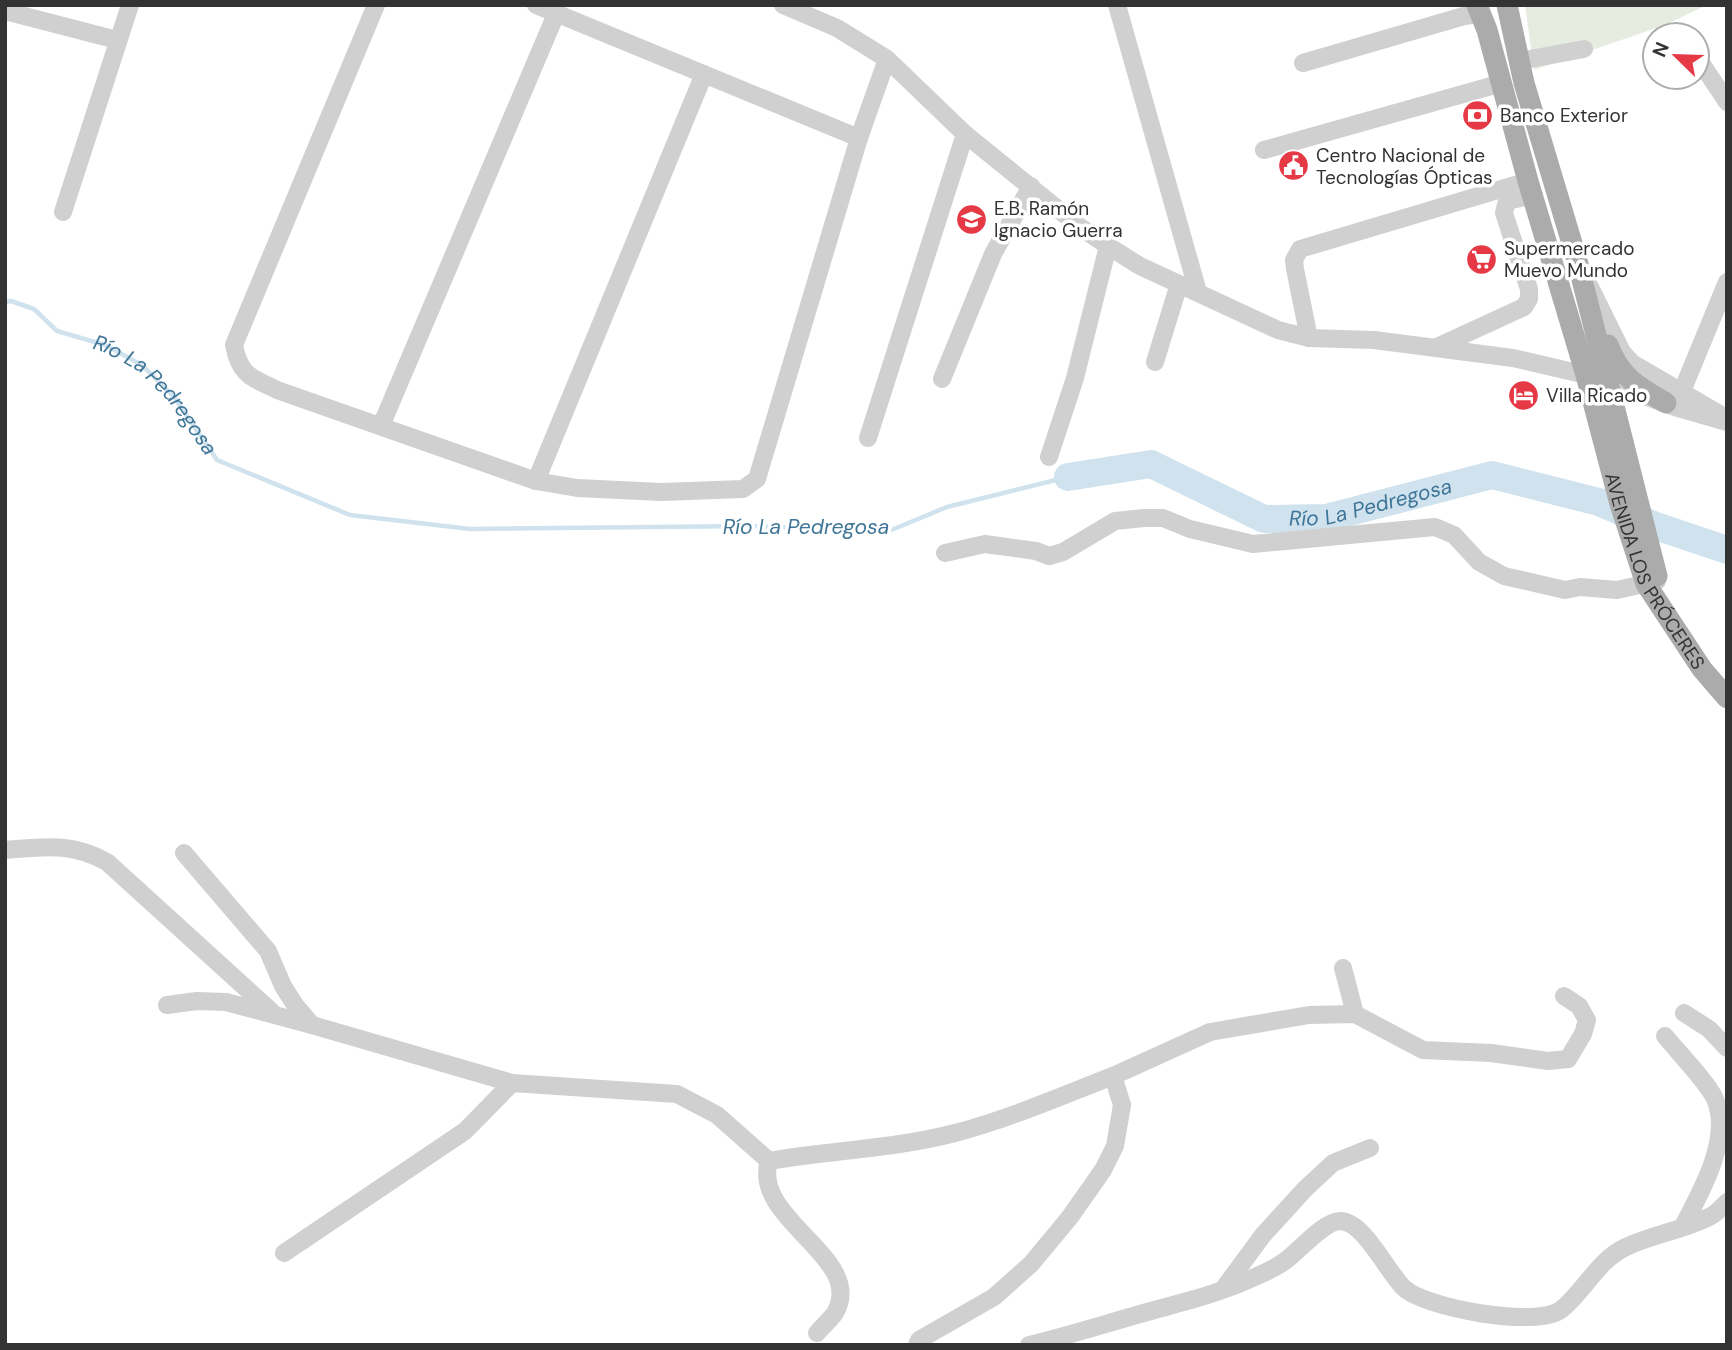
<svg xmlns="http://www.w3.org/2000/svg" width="1732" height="1350" viewBox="0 0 1732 1350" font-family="'DM Sans',sans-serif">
<rect width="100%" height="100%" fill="#fff"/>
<polygon fill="#e6ecdf" points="1525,5 1707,5 1665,25 1534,70"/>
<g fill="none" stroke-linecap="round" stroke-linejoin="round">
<path stroke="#cfe2ee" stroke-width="4.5" id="s1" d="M5,302L11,301L34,309L57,331L105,345L142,365L174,397L217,460L350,515L470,529L750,526L889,531L947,507L1068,477"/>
<path stroke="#cfe2ee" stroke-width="28" id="s2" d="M1068,477L1151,464L1264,519L1326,518L1492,475L1599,502L1653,525L1727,550"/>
<g stroke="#d0d0d0" stroke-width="18">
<path d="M376,5L234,345C240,376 251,377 277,390L536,481L577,488L661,492L743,489L757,479L859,138L887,59"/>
<polyline points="536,5 859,138"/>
<polyline points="783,5 837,28 887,59 965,134 1080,227 1108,246 1140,266 1278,330 1309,338 1374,340 1513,358 1586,375 1675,407 1727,422"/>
<polyline points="1117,5 1198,292"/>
<polyline points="5,11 117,40"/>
<polyline points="1697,57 1727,102"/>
<polyline points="1519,61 1584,49"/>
<polyline points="1303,63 1464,16 1481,14"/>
<polyline points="1264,150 1502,83"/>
<polyline points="63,212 130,5"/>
<polyline points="1589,285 1622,352 1632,363 1721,415"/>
<polyline points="1309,338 1295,269 1294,260 1300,249 1528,181"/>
<polyline points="1437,347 1524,307 1529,299 1529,289 1504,213 1507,201 1534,195"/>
<polyline points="1155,362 1179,284"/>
<polyline points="942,379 993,254 1031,186"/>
<polyline points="1678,401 1727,282"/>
<polyline points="381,426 556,14"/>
<polyline points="868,438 965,134"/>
<polyline points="1049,457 1075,378 1108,246"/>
<polyline points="536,481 704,74"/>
<polyline points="945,553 985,544 1036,551 1049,556 1063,552 1115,521 1144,518 1163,518 1190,529 1253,544 1435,527 1454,535 1479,562 1504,576 1565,590 1580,587 1617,590 1657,581"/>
<path d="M5,850C44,847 71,842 107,862L272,1012"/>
<polyline points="184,853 268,951 283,986 295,1005 312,1025"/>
<polyline points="1343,968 1355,1014"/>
<path d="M167,1005L197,1001L226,1002L312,1025L512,1083L677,1094L717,1115L769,1161C830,1150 894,1149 955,1133C1009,1119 1061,1096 1113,1076L1122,1105L1115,1146L1103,1170L1070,1217L1031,1264L994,1297L919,1340L917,1345"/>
<polyline points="1684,1013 1709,1029 1727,1048"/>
<path d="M1665,1036C1677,1051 1709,1084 1715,1099C1732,1138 1701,1192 1683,1226"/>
<polyline points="1113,1076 1210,1032 1309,1015 1355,1014 1423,1050 1491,1053 1548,1061 1568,1059 1583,1034 1587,1020 1579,1006 1564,996"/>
<path d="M769,1161C751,1220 867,1258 835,1313C830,1320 822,1327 817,1333"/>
<polyline points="284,1253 465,1131 512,1083"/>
<polyline points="1224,1288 1263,1235 1305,1189 1333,1163 1370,1148"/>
<path d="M1029,1345C1070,1335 1111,1322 1151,1311C1187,1301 1224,1292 1257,1276C1266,1272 1277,1267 1285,1261C1298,1252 1324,1221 1340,1221C1364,1221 1387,1272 1404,1288C1425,1308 1538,1329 1562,1309C1585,1290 1598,1260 1626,1247C1653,1234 1685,1230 1711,1216C1717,1213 1722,1207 1727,1202"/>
</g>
<g stroke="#ababab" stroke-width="21">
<path id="s3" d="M1477,5L1487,30L1528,181L1586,375L1620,504L1646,584L1702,669L1727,698"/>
<polyline points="1507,5 1524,83 1577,260 1657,576"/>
<path d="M1608,345C1620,377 1637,386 1666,403"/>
</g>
</g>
<defs>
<symbol id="bank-disc" viewBox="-11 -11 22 22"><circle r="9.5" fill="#e63946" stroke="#fff"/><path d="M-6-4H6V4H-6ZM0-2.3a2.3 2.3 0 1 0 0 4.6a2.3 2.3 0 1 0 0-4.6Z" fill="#fff"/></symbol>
<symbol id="civic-disc" viewBox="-11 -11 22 22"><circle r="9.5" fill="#e63946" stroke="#fff"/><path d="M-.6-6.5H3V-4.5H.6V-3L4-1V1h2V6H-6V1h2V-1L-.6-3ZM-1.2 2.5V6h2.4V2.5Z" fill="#fff"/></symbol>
<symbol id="school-disc" viewBox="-11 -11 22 22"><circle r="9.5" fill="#e63946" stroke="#fff"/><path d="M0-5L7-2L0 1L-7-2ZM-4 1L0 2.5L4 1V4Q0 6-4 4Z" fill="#fff"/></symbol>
<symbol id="supermarket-disc" viewBox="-11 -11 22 22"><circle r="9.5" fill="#e63946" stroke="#fff"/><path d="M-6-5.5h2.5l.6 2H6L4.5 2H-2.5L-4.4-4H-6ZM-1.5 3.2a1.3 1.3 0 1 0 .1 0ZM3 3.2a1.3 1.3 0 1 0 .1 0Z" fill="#fff"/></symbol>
<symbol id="hotel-disc" viewBox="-11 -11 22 22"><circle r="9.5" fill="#e63946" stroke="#fff"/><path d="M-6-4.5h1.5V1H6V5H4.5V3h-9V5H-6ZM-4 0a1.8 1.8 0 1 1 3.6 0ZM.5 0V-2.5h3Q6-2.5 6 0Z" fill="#fff"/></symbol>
</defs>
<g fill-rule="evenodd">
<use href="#bank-disc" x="1460" y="98" width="35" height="35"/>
<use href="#civic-disc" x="1276" y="148" width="35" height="35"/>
<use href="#school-disc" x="954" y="202" width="35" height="35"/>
<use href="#supermarket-disc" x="1464" y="242" width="35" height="35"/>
<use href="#hotel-disc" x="1506" y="378" width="35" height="35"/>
</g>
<g text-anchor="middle" stroke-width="7" stroke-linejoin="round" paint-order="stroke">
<g font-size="19" fill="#333" stroke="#fff" text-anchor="start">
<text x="1500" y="122">Banco Exterior</text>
<text x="1316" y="162">Centro Nacional de<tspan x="1316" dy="22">Tecnologías Ópticas</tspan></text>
<text x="994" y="215">E.B. Ramón<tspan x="994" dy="22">Ignacio Guerra</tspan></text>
<text x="1504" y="255">Supermercado<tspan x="1504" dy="22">Muevo Mundo</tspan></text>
<text x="1546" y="402">Villa Ricado</text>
</g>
<g font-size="19" fill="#333" stroke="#fff">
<text dy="7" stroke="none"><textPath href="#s3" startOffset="595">AVENIDA LOS PRÓCERES</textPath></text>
</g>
<g font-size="21" font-style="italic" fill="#3f7597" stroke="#fff">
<text dy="7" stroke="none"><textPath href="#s1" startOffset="184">Río La Pedregosa</textPath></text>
<text dy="7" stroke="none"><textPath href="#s2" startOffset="318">Río La Pedregosa</textPath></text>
<text x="806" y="534">Río La Pedregosa</text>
</g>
</g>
<rect width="1732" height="1350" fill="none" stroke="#333333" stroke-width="14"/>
<g transform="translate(1676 56) rotate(293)"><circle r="33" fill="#ffffff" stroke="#adadad" stroke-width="2"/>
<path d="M0-5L12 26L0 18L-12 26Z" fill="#e63946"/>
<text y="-10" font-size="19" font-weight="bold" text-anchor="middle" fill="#333333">N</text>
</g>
</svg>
